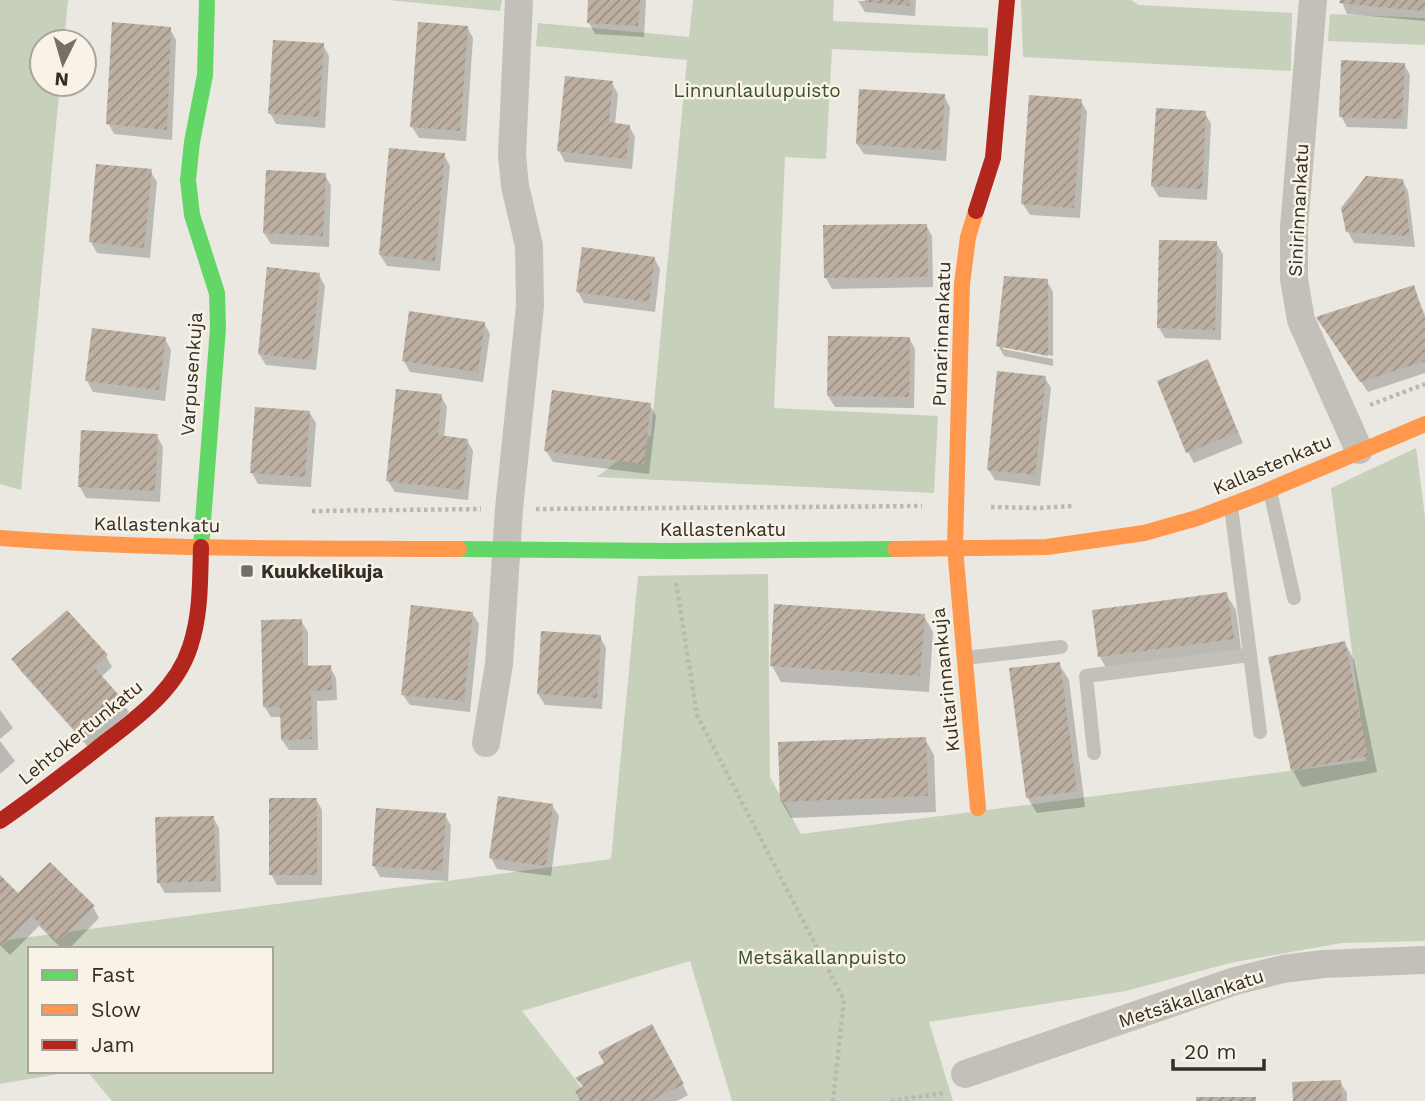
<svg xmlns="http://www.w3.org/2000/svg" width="1425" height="1101" viewBox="0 0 1425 1101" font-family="'Work Sans',sans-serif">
<defs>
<pattern id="building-hatch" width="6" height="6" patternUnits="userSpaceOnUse" patternTransform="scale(1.75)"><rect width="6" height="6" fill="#bdb0a2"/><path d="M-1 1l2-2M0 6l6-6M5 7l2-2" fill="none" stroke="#9a9084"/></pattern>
</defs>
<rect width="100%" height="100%" fill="#eae8e0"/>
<g fill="#c7d0bb">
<polygon points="0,0 68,0 64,42 42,42 42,84 60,84 21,490 0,484"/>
<polygon points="388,0 502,0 500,11"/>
<polygon points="693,0 834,0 833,21 988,28 988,56 832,49 826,159 785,157 774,408 938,416 934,493 597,477 651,435 687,60 536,46 538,23 689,37"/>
<polygon points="1021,0 1131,0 1139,5 1292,13 1291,71 1023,57"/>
<polygon points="1330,14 1425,18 1425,45 1328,41"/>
<polygon points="1416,448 1425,516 1425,941 1342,943 1230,963 1126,991 929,1022 953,1101 732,1101 690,961 522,1011 592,1101 112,1101 87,1071 271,1071 271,949 30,949 30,1071 76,1071 0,1084 0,941 611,859 638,576 768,574 770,777 801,834 1366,761 1331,488"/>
</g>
<g fill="#0003">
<polygon points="590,0 646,0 644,37 595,34 589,23"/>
<polygon points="916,0 915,16 865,12 858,1"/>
<polygon points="1341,0 1425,0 1425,21 1347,14"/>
<polygon points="467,27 473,38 466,141 419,138 412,127"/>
<polygon points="170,29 176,40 172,140 114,134 108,123"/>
<polygon points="323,45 329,56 325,128 276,124 270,113"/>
<polygon points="1404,64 1410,75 1407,129 1347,127 1341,116"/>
<polygon points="612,83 618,94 615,125 629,126 635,137 632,169 565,162 559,151"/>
<polygon points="944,96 950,107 946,161 864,154 857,144"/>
<polygon points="1081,101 1087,112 1080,218 1030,215 1023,204"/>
<polygon points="1205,113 1211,124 1207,200 1159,197 1152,186"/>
<polygon points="444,155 450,166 440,271 387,266 380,255"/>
<polygon points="150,171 157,182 150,258 97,253 91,242"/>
<polygon points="325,175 331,186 329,247 271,244 264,233"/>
<polygon points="1402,180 1408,191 1415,247 1354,243 1348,232"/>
<polygon points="926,225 932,236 933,287 832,289 826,278"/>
<polygon points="1216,243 1223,254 1221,340 1165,338 1159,328"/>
<polygon points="654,258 660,269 655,312 584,303 578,292"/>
<polygon points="319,275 325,286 316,370 266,365 259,354"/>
<polygon points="1047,281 1053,292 1053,356 1003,345 1003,349 1053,359 1053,366 1004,356 998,345"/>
<polygon points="1413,287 1425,315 1425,373 1368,392 1324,328"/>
<polygon points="484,323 490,334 483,382 410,372 404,361"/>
<polygon points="909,338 915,349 914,408 835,407 828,396"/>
<polygon points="165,339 171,350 165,401 93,392 87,381"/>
<polygon points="1208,361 1243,443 1194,463 1188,452"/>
<polygon points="1045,378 1051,388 1040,486 995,480 988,469"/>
<polygon points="441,396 447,407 444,438 467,440 473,451 468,500 395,492 388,481"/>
<polygon points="650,405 656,416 649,474 553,462 546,451"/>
<polygon points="309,412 316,423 311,487 258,484 252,473"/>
<polygon points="157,436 163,447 160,502 86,498 80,487"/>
<polygon points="1226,594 1236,610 1242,656 1109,673 1100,657 1094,612"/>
<polygon points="472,613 479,624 470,712 410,705 403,695"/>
<polygon points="924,616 933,632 929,692 781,682 772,666"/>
<polygon points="301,621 308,632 308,667 330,667 336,678 337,700 317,701 318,750 289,750 282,740 282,717 271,717 264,706"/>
<polygon points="600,637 606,648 602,709 545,705 538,694"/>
<polygon points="1345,643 1354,660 1377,772 1302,787 1293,771"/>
<polygon points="106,656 112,667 101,677 122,702 129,712 89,748 20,670 13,659"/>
<polygon points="1059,664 1069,680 1085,807 1037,813 1027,797"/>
<polygon points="0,710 13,728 0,739"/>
<polygon points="925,739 934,755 936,812 791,818 781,801"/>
<polygon points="0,741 15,761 0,774"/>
<polygon points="316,799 322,810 322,885 277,885 271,874"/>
<polygon points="552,805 559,816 551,876 497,869 491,858"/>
<polygon points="445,815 451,826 448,881 380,877 374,866"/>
<polygon points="213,817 219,828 221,892 165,893 158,882"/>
<polygon points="0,878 18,896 93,907 99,918 69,949 62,949 39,926 10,955 0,945"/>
<polygon points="658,1037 688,1095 677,1101 582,1101 583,1088 578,1078"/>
<polygon points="1340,1082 1347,1093 1347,1101 1294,1101"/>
</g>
<g fill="url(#building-hatch)">
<polygon points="588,0 640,0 638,26 587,23"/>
<polygon points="865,0 910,0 909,6 865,2"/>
<polygon points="1340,0 1425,0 1425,11 1339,3"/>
<polygon points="112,22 171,27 167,130 106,124"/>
<polygon points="418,22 468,26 460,131 410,127"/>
<polygon points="273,40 324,43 319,117 268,114"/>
<polygon points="1341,60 1405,63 1402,119 1339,117"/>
<polygon points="565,76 613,81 609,122 630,125 626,159 557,151"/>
<polygon points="859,89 945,94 941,150 856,144"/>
<polygon points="1029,95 1082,99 1074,208 1021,204"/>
<polygon points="1156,108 1206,111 1202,189 1151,186"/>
<polygon points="389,148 445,153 435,261 379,255"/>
<polygon points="96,164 152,169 144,248 89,242"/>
<polygon points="266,170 326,173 323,236 263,233"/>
<polygon points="1366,176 1403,179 1410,236 1346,232 1341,208"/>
<polygon points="927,224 928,277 824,278 823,225"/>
<polygon points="1159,240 1217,241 1215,330 1157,328"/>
<polygon points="582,247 655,257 649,302 576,292"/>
<polygon points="267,267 320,273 311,360 258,354"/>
<polygon points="1004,276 1048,279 1048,356 996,346"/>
<polygon points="1414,285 1425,319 1425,361 1360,382 1316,317"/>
<polygon points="409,311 485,322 478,372 402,361"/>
<polygon points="92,328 166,337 159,390 85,381"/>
<polygon points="828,336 910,337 909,397 827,396"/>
<polygon points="1208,359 1238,432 1186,453 1157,381"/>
<polygon points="997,371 1046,376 1035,475 987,470"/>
<polygon points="396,389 442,394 438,435 468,439 463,490 386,481"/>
<polygon points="552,390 651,403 644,464 544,451"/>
<polygon points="255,407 310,411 305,477 250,473"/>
<polygon points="81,430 158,434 155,491 78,487"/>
<polygon points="1227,592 1234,639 1098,657 1092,610"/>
<polygon points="774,604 925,614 920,676 770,666"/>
<polygon points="411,605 473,612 464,701 401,695"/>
<polygon points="67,610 108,655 94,667 124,701 82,738 11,659"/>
<polygon points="302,619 303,666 331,665 332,690 311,691 312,739 281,740 280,707 263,707 261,620"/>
<polygon points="541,631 601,635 597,698 537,694"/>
<polygon points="1345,641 1368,756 1291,771 1268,657"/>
<polygon points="1060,662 1077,791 1026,798 1009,668"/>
<polygon points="926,737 928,796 780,802 778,742"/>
<polygon points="498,796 553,804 546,866 489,858"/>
<rect x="269" y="798" width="48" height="77"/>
<polygon points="376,808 446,813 442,871 372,866"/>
<polygon points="214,816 216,881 157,883 155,817"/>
<polygon points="50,862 95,906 58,942 32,916 3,945 0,942 0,875 18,893"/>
<polygon points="652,1024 684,1084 651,1101 580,1101 575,1091 584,1086 575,1078 604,1063 598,1052"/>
<polygon points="1341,1080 1342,1101 1293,1101 1292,1082"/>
<rect x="1196" y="1097" width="60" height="4"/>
</g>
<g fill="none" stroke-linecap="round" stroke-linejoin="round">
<g stroke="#bcb8b1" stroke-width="4.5" stroke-dasharray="3.5 3.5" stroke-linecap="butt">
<polyline points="1370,405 1425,384"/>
<polyline points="991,507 1039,508 1073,506"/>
<polyline points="536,509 922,506"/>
<polyline points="312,511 481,509"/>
<polyline points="676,583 697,715 844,1000 833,1101"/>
<polyline points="891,1101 944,1093"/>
</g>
<g stroke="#c3c0b9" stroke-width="14">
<polyline points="1270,491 1294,598"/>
<polyline points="1231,507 1260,732"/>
<polyline points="965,658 1061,647"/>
<polyline points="1094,753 1086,676 1250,655"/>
</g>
<g stroke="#c3c0b9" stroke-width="28">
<polyline points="1313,0 1294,227 1294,279 1301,320 1359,450"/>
<polyline points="486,743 499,664 509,509 530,306 529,246 515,186 512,155 519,0"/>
<polyline points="965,1074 1235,981 1283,969 1324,964 1425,960"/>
</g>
<g stroke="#63d668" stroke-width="16">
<polyline points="201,547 218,328 217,293 192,215 188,180 192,142 205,75 207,0"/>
<polyline points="459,549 671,551 895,549"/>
</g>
<g stroke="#ff974d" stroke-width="16">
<polyline points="976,211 968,237 962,284 955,548 978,808"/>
<path d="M0,538C152,550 306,548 459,549"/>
<polyline points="895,549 1047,547 1144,533 1197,518 1257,495 1425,424"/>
</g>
<g stroke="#b3261e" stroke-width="16">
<polyline points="976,211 993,158 1007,0"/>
<path d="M0,821C32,799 63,775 94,751C130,722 175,694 190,647C201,614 200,581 201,547"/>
</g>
</g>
<rect fill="#746f68" stroke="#f8f3e6" stroke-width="2.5" x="240" y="564" width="14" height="14" rx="3.5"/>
<g text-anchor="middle" stroke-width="5" stroke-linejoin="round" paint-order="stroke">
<g font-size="19" fill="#3c502d" stroke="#f8f3e6">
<text x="757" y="97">Linnunlaulupuisto</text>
<text x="822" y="964">Metsäkallanpuisto</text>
</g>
<g font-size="19" fill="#342e27" stroke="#f8f3e6">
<text transform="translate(1298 210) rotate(-87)" y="7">Sinirinnankatu</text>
<text transform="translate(941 334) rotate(-88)" y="7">Punarinnankatu</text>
<text transform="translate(191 374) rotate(-86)" y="7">Varpusenkuja</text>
<text transform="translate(1272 464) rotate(-23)" y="7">Kallastenkatu</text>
<text transform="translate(157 524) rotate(1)" y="7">Kallastenkatu</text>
<text x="723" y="536">Kallastenkatu</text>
<text transform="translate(945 680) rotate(-96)" y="7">Kultarinnankuja</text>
<text transform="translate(80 732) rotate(-39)" y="7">Lehtokertunkatu</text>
<text transform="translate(1191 998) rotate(-18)" y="7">Metsäkallankatu</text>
</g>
<g font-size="19" font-weight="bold" fill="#342e27" stroke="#f8f3e6" text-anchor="start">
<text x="261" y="578">Kuukkelikuja</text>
</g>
</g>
<rect x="28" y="947" width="245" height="126" fill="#f8f3e6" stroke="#aaa49a" stroke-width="2"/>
<rect x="42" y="970" width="35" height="10" fill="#63d668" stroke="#aaa49a" stroke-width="2"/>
<text x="91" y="982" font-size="21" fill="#342e27">Fast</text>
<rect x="42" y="1005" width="35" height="10" fill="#ff974d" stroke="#aaa49a" stroke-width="2"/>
<text x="91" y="1017" font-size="21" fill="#342e27">Slow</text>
<rect x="42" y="1040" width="35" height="10" fill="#b3261e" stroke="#aaa49a" stroke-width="2"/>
<text x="91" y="1052" font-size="21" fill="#342e27">Jam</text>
<g transform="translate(63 63) rotate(185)"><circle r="33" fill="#f8f3e6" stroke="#aaa49a" stroke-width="2"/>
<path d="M0-5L12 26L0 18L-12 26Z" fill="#746f68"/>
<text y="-10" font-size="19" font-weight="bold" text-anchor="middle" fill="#342e27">N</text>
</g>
<path d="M1173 1059v10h91v-10" fill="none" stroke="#342e27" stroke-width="3.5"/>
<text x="1184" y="1059" font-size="21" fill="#342e27" stroke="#f8f3e6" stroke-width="5" paint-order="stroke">20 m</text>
</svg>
